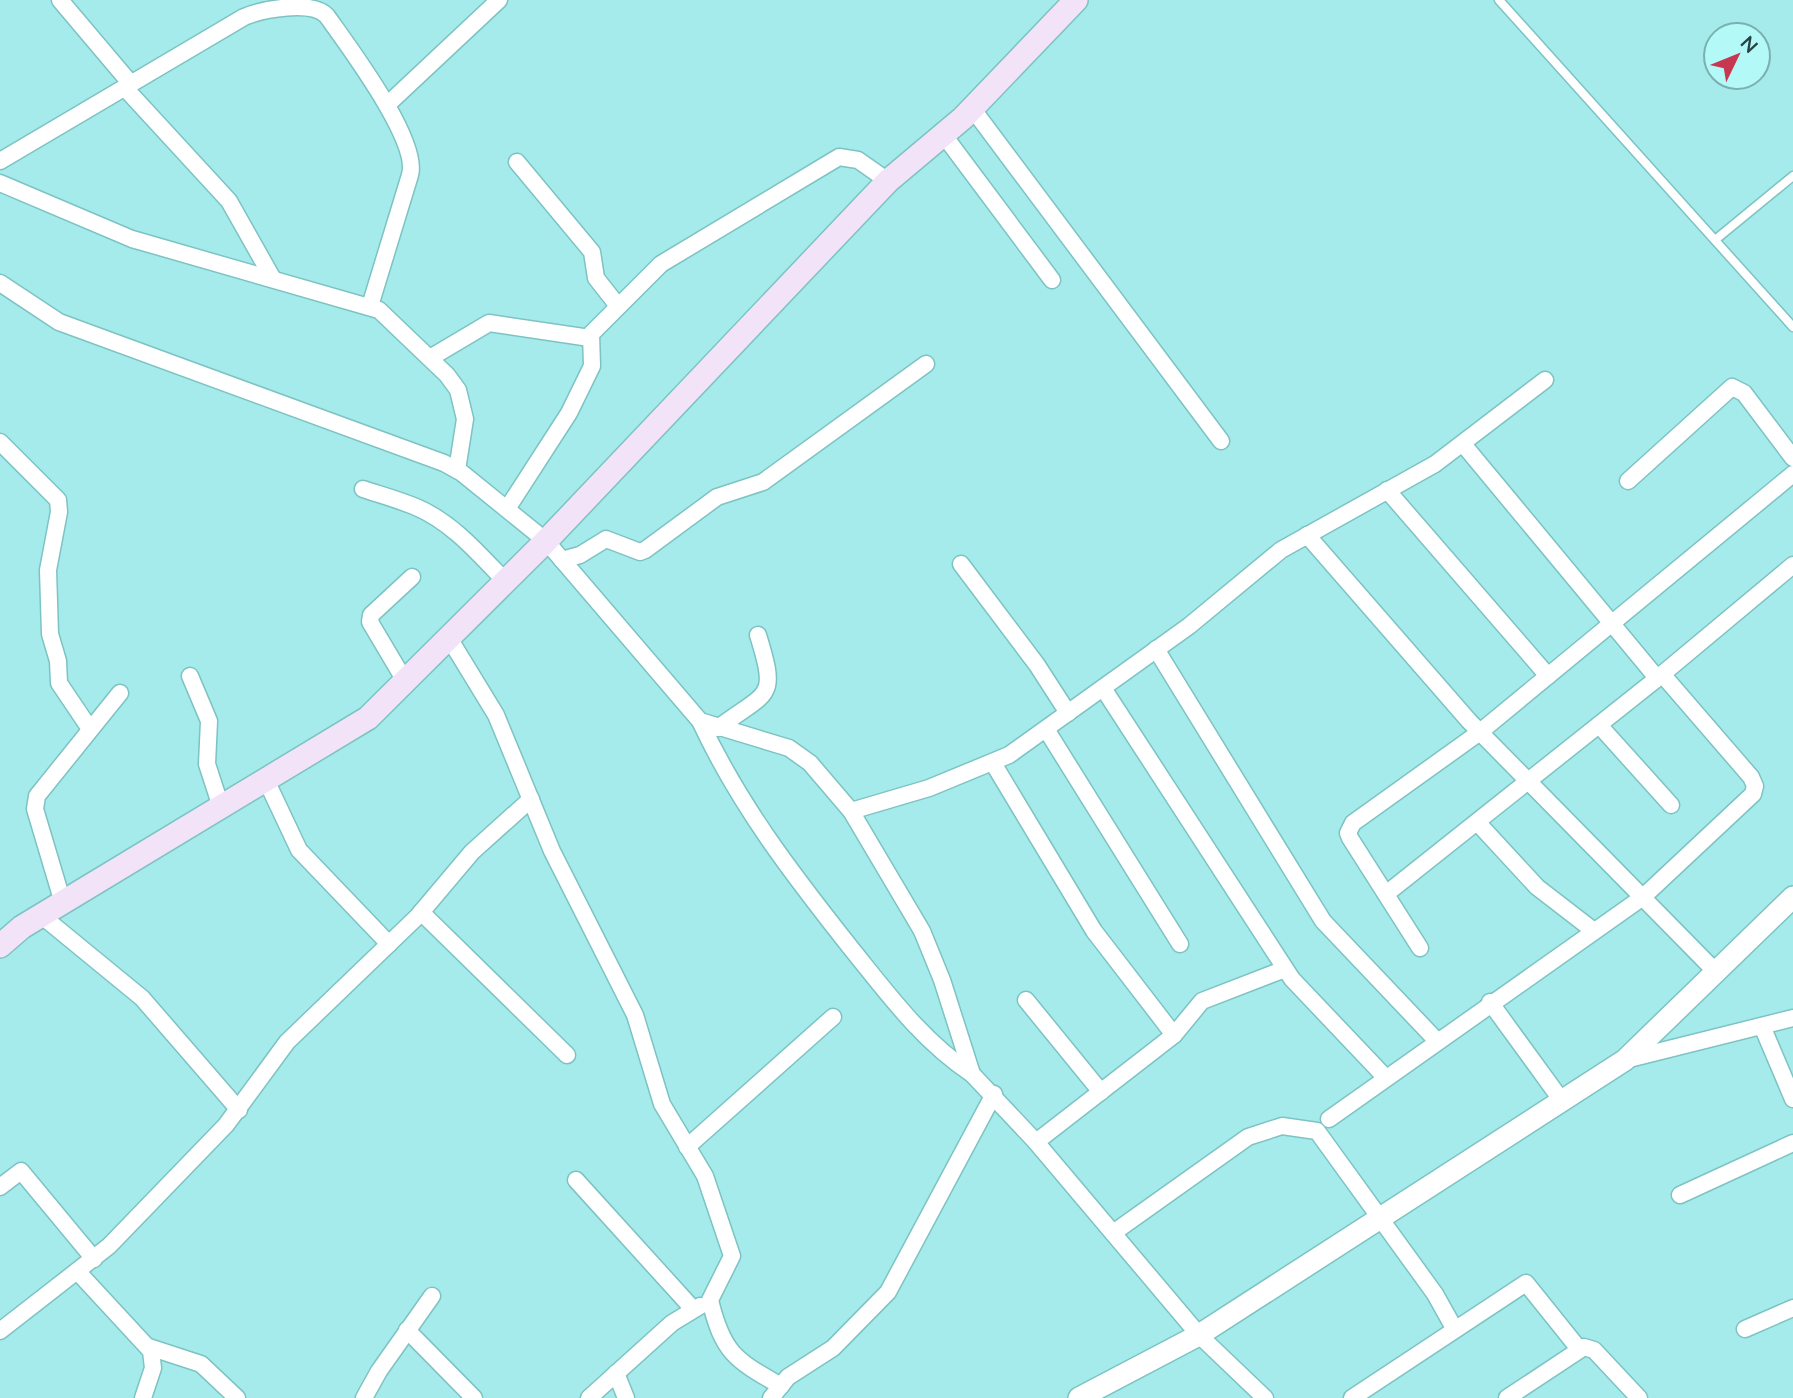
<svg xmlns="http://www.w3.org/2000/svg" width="1793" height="1398" viewBox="0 0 1793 1398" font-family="Lato,sans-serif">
<rect width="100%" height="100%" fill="#a5ebeb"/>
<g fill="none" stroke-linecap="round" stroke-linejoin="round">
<defs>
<g id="service">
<polyline points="1499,0 1793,327"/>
<polyline points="1715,240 1793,176"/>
</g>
<g id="minor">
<polyline points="60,0 131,84"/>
<polyline points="125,88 229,201 273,279"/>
<polyline points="387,105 499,0"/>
<polyline points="972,108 1221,441"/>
<polyline points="943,134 1052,280"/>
<path d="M0,161L244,17C263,9 312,0 327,16C348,46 420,141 410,175L370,306"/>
<polyline points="517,162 592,252 596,278 618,306"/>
<polyline points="0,183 132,239 379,310 447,375 458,390 465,419 457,470"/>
<polyline points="0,283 59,322 444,463 462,473 546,541 700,721 789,748 810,763 851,811 922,931 942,980 972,1074 1036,1142 1199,1335 1265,1398"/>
<polyline points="430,358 489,323 590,338"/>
<polyline points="0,442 58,500 59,512 48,570 50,634 58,661 59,683 90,729"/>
<polyline points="1463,444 1657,678"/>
<polyline points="1628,481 1732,387 1744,393 1793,458"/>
<path d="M363,489C381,495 399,500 416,507C452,522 479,554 505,581"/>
<polyline points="1387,490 1548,676"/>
<polyline points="507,509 569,413 592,366 591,334 661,264 839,157 858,160 888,181"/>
<polyline points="1307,535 1469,721 1716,972"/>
<polyline points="562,560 580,555 606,539 640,552 645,550 717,497 763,482 926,364"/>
<polyline points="961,564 1037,665 1068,713"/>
<path d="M449,638L496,715L552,851L635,1015L662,1104L705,1176L732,1256L710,1300C723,1354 736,1360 781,1386"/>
<polyline points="1156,649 1323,921 1437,1041"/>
<polyline points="190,676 209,721 207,764 221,807"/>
<polyline points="405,681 370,622 371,615 412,577"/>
<polyline points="1103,688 1292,979 1386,1078"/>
<path d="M700,721C739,805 793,875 850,947C888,994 922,1041 972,1074"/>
<polyline points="1599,725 1671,805"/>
<path d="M718,728C769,690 778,700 758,635"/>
<polyline points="1046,729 1180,944"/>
<polyline points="993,763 1094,931 1174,1035"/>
<polyline points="266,780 299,850 389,944"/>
<polyline points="851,811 929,788 1009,755 1189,626 1281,550 1435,464 1545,380"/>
<polyline points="1477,822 1537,887 1594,931"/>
<polyline points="1386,894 1654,681 1793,565"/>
<polyline points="63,903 35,809 37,796 120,693"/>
<polyline points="421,912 567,1055"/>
<polyline points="42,916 142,998 239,1110"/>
<polyline points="1420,948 1350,838 1348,833 1353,823 1480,732 1793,474"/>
<polyline points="1026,1000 1101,1092"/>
<polyline points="1490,1002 1562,1101"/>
<polyline points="1762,1026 1793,1099"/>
<polyline points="1625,1060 1793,1018"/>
<polyline points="1329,1119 1643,897 1753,794 1755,786 1751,777 1662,674"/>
<polyline points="1036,1142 1174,1035 1202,1001 1285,969"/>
<polyline points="687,1147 833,1017"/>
<polyline points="576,1180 693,1309"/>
<polyline points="0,1187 21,1171 94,1259"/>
<polyline points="1680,1195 1793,1143"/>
<polyline points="1113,1233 1248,1137 1282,1126 1317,1131 1435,1294 1454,1328"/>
<polyline points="78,1272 151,1351 153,1368 143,1398"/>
<polyline points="1745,1329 1793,1308"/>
<polyline points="407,1330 474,1398"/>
<polyline points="0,1331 109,1246 226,1125 287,1042 418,916 472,852 531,799"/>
<polyline points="149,1347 201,1364 237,1398"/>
<polyline points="616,1373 626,1398"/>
<polyline points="364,1398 379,1371 432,1296"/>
<polyline points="589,1398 672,1323 700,1306"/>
<polyline points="771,1398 788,1377 833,1348 888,1292 994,1094"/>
<polyline points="1352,1398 1526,1283 1579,1349"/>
<polyline points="1507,1398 1584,1347 1594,1350 1639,1398"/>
</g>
<polyline id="tertiary" points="1079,1398 1199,1335 1625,1060 1793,897"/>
<polyline id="secondary" points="0,946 22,927 368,718 546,541 888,181 963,118 1076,0"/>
</defs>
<use href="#service" stroke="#7dc3c3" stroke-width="11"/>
<use href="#minor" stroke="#7dc3c3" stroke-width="19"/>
<use href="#tertiary" stroke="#7dc3c3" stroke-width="24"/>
<use href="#secondary" stroke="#7dc3c3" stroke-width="26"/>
<use href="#service" stroke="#fff" stroke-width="8"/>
<use href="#minor" stroke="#fff" stroke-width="16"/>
<use href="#tertiary" stroke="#fff" stroke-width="21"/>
<use href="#secondary" stroke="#f2e3f8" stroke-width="23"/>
</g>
<g transform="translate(1737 56) rotate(47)"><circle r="33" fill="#b2f9f8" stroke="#7ab0b0" stroke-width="2"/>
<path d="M0-5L12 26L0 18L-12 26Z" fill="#c73750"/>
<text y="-10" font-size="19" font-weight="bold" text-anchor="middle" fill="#264343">N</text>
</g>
</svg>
